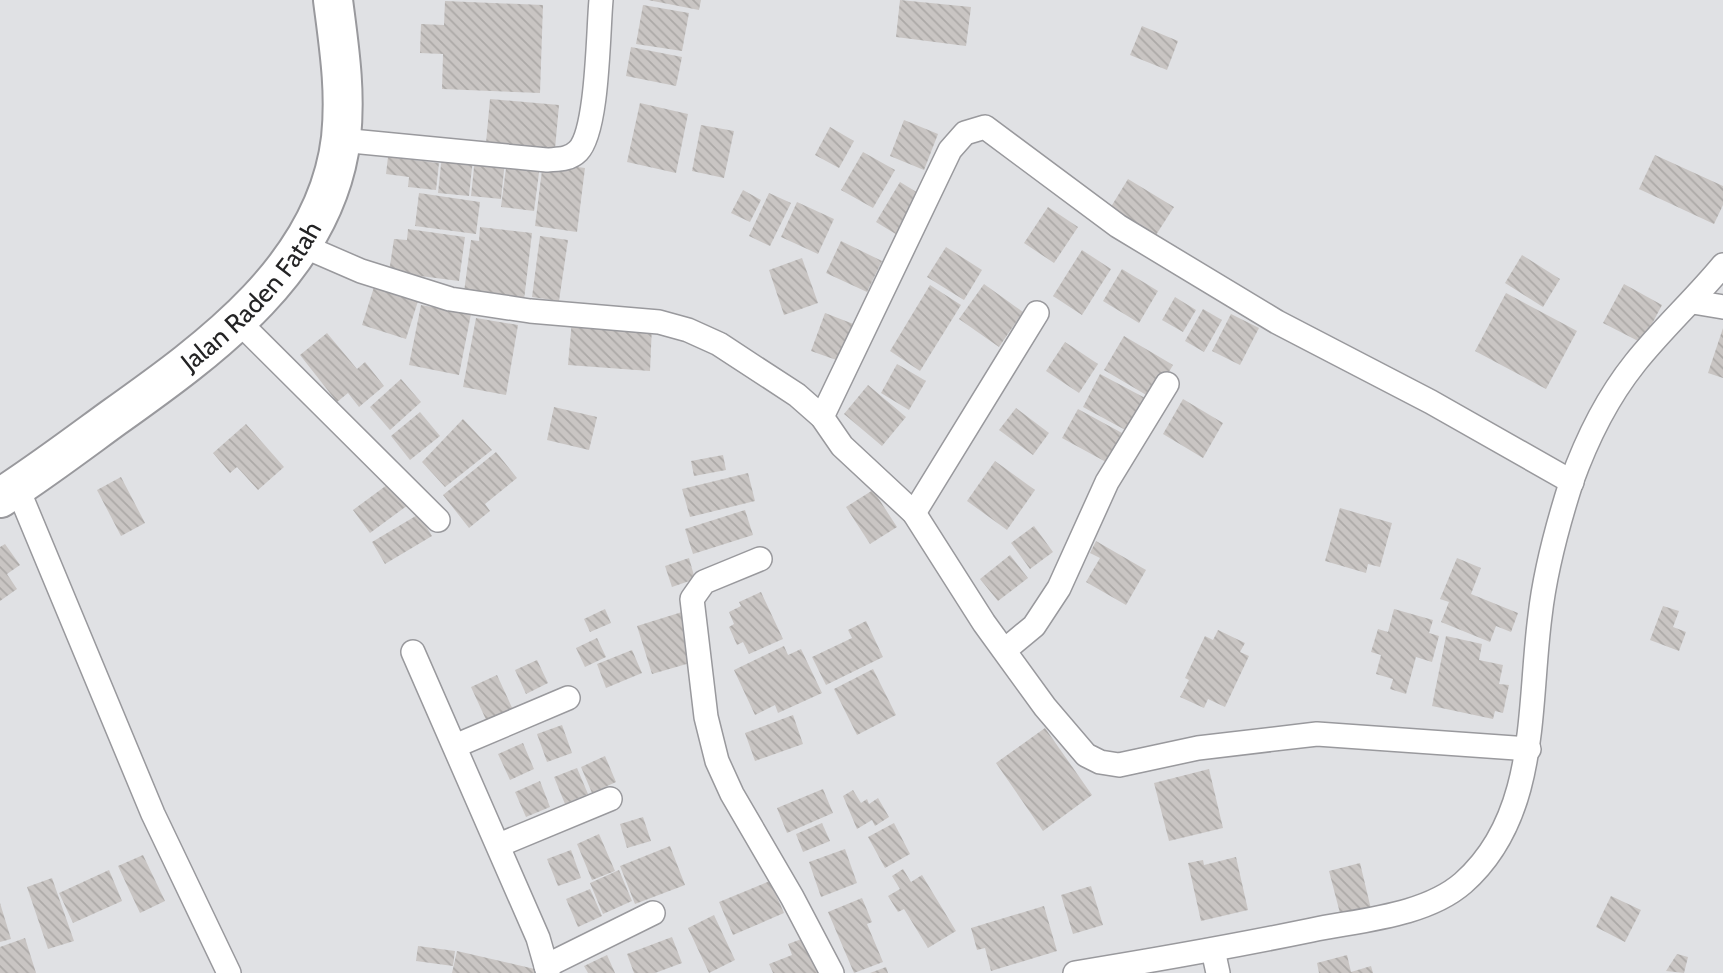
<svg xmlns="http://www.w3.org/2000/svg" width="1723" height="973" viewBox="0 0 1723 973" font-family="Cabin,sans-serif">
<defs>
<pattern id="building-back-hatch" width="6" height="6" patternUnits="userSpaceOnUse" patternTransform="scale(1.75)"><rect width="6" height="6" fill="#c9c5c3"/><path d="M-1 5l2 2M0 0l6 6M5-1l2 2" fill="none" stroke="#aca9a7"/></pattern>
</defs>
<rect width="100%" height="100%" fill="#e0e1e4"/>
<g fill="url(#building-back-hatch)">
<polygon points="648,0 701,0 699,10"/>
<polygon points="900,0 971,7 966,46 896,37"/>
<polygon points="445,1 543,5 540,93 442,89 443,54 420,53 421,24 444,25"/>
<polygon points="643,5 689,13 682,51 636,44"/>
<polygon points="1142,26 1178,41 1167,70 1130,55"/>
<polygon points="631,47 682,57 676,86 626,76"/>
<polygon points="490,99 559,105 555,149 486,143"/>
<polygon points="640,103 688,114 676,173 627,162"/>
<polygon points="904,120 938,134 924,170 890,156"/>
<polygon points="701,125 734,131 724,178 692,171"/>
<polygon points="830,127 854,141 839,168 815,155"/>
<polygon points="863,152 895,170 873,208 841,190"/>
<polygon points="442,155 473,158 469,196 438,193"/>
<polygon points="1655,155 1723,186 1723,205 1714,224 1639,189"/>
<polygon points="388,157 439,163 436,190 408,187 409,177 386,174"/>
<polygon points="475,158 505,161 501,199 471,196"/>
<polygon points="507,160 540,165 534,211 501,207"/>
<polygon points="543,162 585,168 577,232 535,226"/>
<polygon points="1128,179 1174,207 1154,238 1109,210"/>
<polygon points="900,182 923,196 899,236 876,222"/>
<polygon points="743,190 761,200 750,222 731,213"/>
<polygon points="419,193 480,202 476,234 415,226"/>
<polygon points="769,193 791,203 770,246 749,236"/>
<polygon points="797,202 834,219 818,254 781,237"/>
<polygon points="1048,207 1078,227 1054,263 1024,243"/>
<polygon points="480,227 532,233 524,300 464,292 471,240 479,241"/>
<polygon points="408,229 465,237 459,281 389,272 394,239 407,240"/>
<polygon points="540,236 568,240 559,301 532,297"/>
<polygon points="841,241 882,261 867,292 826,273"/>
<polygon points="946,247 982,270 964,300 927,277"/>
<polygon points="1082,250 1111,269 1082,315 1053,296"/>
<polygon points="1522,255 1560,279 1543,307 1505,283"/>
<polygon points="802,258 818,303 784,315 769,270"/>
<polygon points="1122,269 1158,291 1139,323 1103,301"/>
<polygon points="984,284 1023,312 999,347 959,319"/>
<polygon points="1624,284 1662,305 1642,343 1603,323"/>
<polygon points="930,285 961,305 920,371 890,351"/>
<polygon points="374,287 418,301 406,339 362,325"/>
<polygon points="1506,293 1577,331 1546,389 1475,351"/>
<polygon points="1175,297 1196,310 1183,332 1162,320"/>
<polygon points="421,305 471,314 459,375 409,365"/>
<polygon points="1203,309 1222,320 1204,352 1185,341"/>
<polygon points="825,313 856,325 842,362 811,351"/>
<polygon points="1231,314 1259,328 1240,365 1212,351"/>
<polygon points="476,318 518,325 506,395 463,387"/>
<polygon points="572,320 652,326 650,371 568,365"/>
<polygon points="1723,328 1723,378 1708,373"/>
<polygon points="327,333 357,369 365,362 384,386 359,407 348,393 337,402 300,355"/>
<polygon points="1124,336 1173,365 1153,399 1104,370"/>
<polygon points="1065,342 1098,364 1079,393 1046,371"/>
<polygon points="897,364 926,381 909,410 881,393"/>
<polygon points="1100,374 1147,399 1129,432 1083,407"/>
<polygon points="401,379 421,402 390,430 370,407"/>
<polygon points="868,385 906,417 882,446 844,414"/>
<polygon points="1183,399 1223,423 1203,458 1163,434"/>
<polygon points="554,407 597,417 589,450 547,440"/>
<polygon points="1016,408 1049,433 1033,455 999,430"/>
<polygon points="1078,409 1122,433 1106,462 1062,438"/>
<polygon points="420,412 440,436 410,460 391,436"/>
<polygon points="463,419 492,450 445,487 422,462"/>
<polygon points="246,424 284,467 258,490 237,467 230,473 213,453"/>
<polygon points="496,452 517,478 485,504 490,511 469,528 443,495"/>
<polygon points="723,455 726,470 694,476 691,461"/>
<polygon points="995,461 1035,490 1007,530 967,501"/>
<polygon points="748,473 755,501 690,517 682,489"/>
<polygon points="121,477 145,523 121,536 97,490"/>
<polygon points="391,482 408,505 370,533 353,510"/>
<polygon points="873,490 897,527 870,544 846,507"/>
<polygon points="1340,508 1392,523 1380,567 1368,564 1366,573 1325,561"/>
<polygon points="745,510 753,535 693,554 685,529"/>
<polygon points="419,514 432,536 385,564 372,542"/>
<polygon points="1034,526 1053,552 1030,569 1011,543"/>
<polygon points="1096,541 1146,570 1126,605 1086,582 1100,558 1090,553"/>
<polygon points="5,544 20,565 7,574 17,589 0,601 0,547"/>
<polygon points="1010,555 1028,578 998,601 980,579"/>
<polygon points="689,558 695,579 672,587 665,566"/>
<polygon points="1457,558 1481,568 1471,594 1518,613 1511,632 1496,626 1490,642 1441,622 1449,602 1440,599"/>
<polygon points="761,592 783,639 749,654 743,642 737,645 729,627 734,624 729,612 741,606 739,602"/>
<polygon points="1663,606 1679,611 1673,627 1686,632 1679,651 1650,640"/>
<polygon points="605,609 611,623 590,632 584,619"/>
<polygon points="1394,609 1433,620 1429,633 1439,636 1432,662 1416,657 1406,694 1390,689 1393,679 1376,674 1381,655 1371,652 1378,629 1388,632"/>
<polygon points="682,612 697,661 652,674 637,626"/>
<polygon points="866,621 883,657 826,685 812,657 852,638 848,630"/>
<polygon points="1218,630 1245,643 1240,652 1249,656 1225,707 1208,699 1204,708 1180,697 1189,680 1185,678 1205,636 1213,640"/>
<polygon points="1446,636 1482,644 1479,660 1503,665 1499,684 1509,685 1503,713 1495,711 1493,719 1432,706"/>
<polygon points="597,638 606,657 585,667 576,648"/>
<polygon points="784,646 788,655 801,649 822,693 778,713 775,705 755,715 734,670"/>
<polygon points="632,650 642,673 606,688 597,664"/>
<polygon points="537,660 548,683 526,694 515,670"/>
<polygon points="873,669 896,715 857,735 834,689"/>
<polygon points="497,675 514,712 488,724 471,687"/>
<polygon points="793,715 803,744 755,761 745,733"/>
<polygon points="562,725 572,753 547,762 537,734"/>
<polygon points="1045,728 1092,795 1043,831 996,763"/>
<polygon points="523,743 534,769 510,780 498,754"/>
<polygon points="605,756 616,782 592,793 581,767"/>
<polygon points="577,768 588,794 565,804 554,777"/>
<polygon points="1209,769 1223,828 1169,841 1154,783"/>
<polygon points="540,781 550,807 526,817 515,792"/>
<polygon points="823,789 833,813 787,833 777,808"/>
<polygon points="853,790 861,803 867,799 869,804 878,798 889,817 875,826 872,820 857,829 843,796"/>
<polygon points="643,817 651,841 627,848 620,824"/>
<polygon points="822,823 830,841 803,852 796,834"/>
<polygon points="894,823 910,854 885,868 868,837"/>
<polygon points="599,834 615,871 592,880 577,844"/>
<polygon points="670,846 685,885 635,904 620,866"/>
<polygon points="845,849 857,883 821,897 809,862"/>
<polygon points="571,850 581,878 558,886 547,859"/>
<polygon points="143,855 165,901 140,913 118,866"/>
<polygon points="1236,857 1248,910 1201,921 1188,863 1203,860 1204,865"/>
<polygon points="1360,863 1371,909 1341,917 1329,871"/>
<polygon points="903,869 911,882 922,875 956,931 928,948 904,909 898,912 888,896 900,889 892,876"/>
<polygon points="109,870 122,901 73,923 59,893"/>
<polygon points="619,870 632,901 603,914 590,883"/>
<polygon points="52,878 74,941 48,949 27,887"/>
<polygon points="770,881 784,913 733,935 719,902"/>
<polygon points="1091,886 1103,925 1073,934 1061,895"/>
<polygon points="590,889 602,916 578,927 566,899"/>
<polygon points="1611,896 1641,910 1625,942 1596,927"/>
<polygon points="862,898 872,922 867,924 883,962 854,973 828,912"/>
<polygon points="0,903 11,939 0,942"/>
<polygon points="1044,906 1057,951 991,971 985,948 977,950 971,928"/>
<polygon points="714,915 735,960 709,973 688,928"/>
<polygon points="672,937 682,963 655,973 634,973 627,954"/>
<polygon points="807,937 826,973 773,973 769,964 792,955 788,944"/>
<polygon points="25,938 36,973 0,973 0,947"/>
<polygon points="418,946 455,951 453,966 416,961"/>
<polygon points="457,951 539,970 538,973 452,973"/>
<polygon points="1677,954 1688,957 1684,973 1666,971"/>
<polygon points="607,955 615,973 588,973 584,966"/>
<polygon points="1347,955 1351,972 1371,966 1373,973 1319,973 1317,963"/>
<polygon points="886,967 888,973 870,973"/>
</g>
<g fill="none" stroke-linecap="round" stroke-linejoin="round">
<defs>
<g id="street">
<path d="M341,140L547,160C558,159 569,160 578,151C598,131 598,32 601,0"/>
<polyline points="301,245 361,271 450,299 530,311 659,322 688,330 719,344 797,395 822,417 842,446 914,513 984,623 1045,707 1086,755 1100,762 1119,765 1198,748 1317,734 1529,749"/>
<polyline points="1693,302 1723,307"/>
<polyline points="239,322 438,520"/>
<polyline points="822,417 950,150 965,133 985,127 1118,226 1277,322 1431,402 1572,482"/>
<polyline points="17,487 153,814 229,973"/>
<polyline points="914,513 1037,313"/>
<polyline points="760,559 704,582 692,599 706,717 717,761 732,794 792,897 832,973"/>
<polyline points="1005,650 1034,626 1059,588 1107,482 1167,384"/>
<polyline points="413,652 538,938 548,973"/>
<polyline points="455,746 568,698"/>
<polyline points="499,845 610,799"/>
<polyline points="1213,950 1218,973"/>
<polyline points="546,966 653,913"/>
<path d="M1075,973C1155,960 1234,946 1312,930C1360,920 1425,916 1463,883C1539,816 1528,707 1540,616C1545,571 1557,527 1571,483C1586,441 1607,398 1635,363C1662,329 1695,299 1723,265"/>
</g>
<g id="highway">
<path id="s1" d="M0,498C39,473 76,445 113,418C210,349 326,266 341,138C346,90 339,47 333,0"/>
</g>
</defs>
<use href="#street" stroke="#99999d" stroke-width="26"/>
<use href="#highway" stroke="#99999d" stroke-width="42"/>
<use href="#street" stroke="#fff" stroke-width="23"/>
<use href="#highway" stroke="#fff" stroke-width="38"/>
</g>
<g text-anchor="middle" stroke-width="5" stroke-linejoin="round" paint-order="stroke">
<g font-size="26" fill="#232324" stroke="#fff">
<text dy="9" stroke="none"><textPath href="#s1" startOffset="324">Jalan Raden Fatah</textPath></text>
</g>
</g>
</svg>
